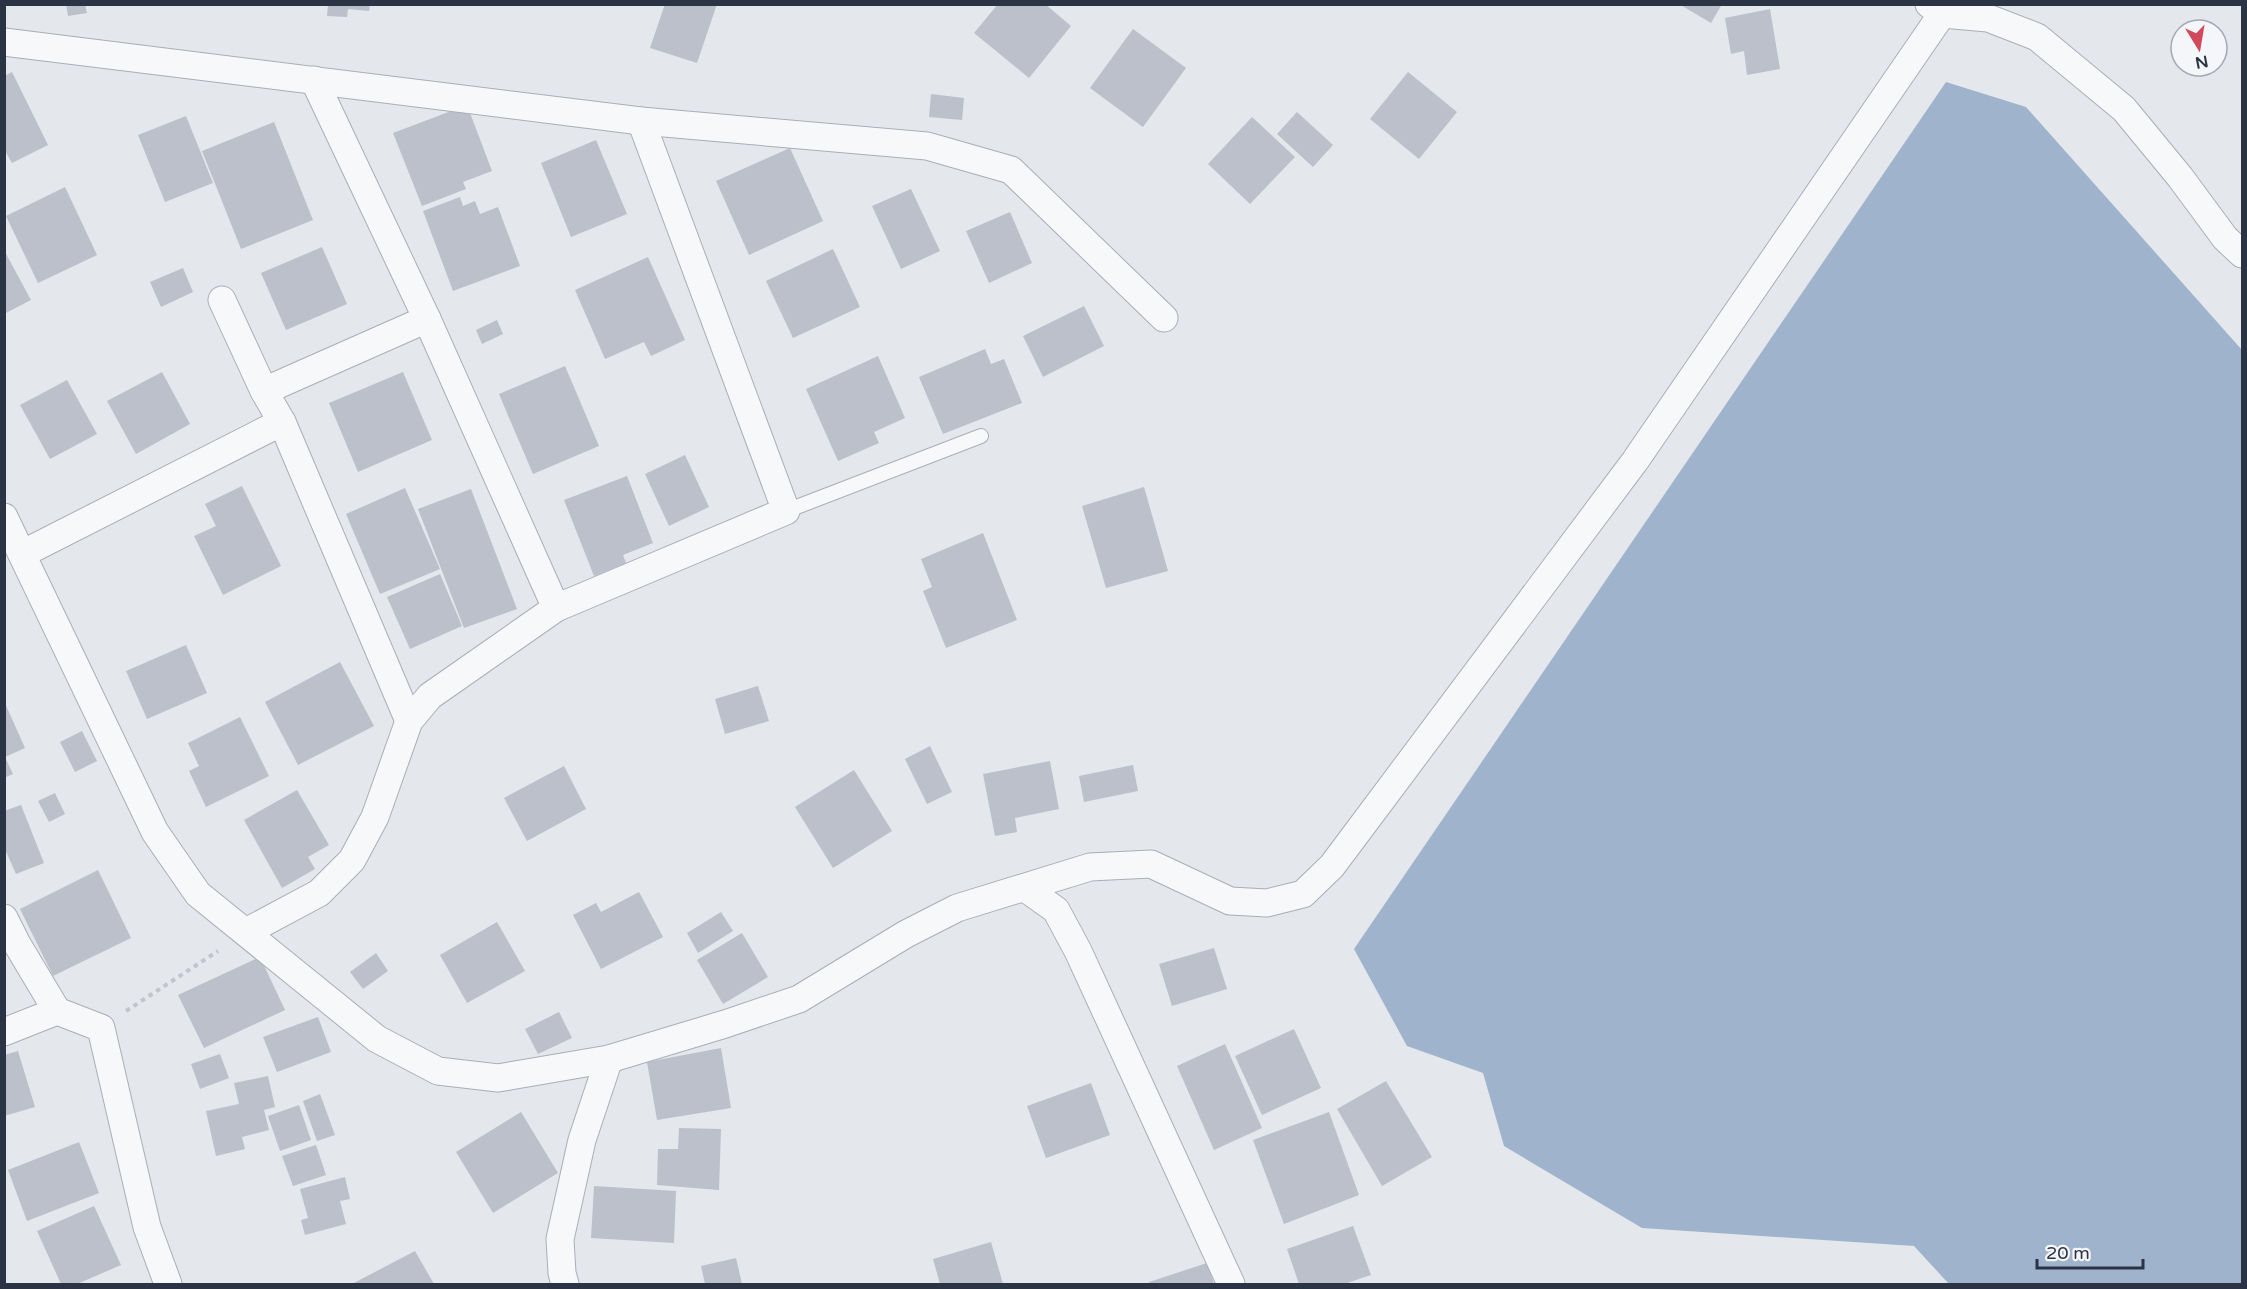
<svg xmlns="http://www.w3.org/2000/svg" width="2247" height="1289" viewBox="0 0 2247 1289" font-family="'Varela Round',sans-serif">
<rect width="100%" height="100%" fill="#e4e7ec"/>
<polygon fill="#9fb4cc" points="1946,82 2026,107 2242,350 2242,1284 1949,1284 1914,1246 1642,1228 1504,1146 1483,1073 1407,1046 1354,949"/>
<g fill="#bbc0ca">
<polygon points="66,4 85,4 87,13 68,16"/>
<polygon points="665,4 717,4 697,63 650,48"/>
<polygon points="998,4 1045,4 1071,26 1029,78 974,33"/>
<polygon points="1679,4 1722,4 1711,23"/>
<polygon points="328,5 370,5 369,11 348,9 347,17 327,16"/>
<polygon points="1770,9 1780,69 1747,75 1744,51 1731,54 1725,18"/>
<polygon points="1133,29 1186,68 1143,127 1090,88"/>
<polygon points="12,72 48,145 12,163 4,149 4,76"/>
<polygon points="1408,72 1457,112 1419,159 1370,119"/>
<polygon points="931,94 964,98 962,120 929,117"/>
<polygon points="467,105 492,171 463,182 466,189 422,206 393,133"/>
<polygon points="1297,112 1333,145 1313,167 1277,134"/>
<polygon points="186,116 213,183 165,202 138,135"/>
<polygon points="1252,117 1295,157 1250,204 1208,164"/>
<polygon points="274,122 313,220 241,249 202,151"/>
<polygon points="596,140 627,214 571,237 541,163"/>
<polygon points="790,148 823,221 749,255 716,181"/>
<polygon points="65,187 97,255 38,283 6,216"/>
<polygon points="911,189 940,251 901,269 872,206"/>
<polygon points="460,197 463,206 475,201 480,214 498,207 520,266 453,291 423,211"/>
<polygon points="1010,212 1032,263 989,283 966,231"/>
<polygon points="322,247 347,304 286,330 261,273"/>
<polygon points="833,249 860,307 793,338 766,281"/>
<polygon points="4,250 31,300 4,314"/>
<polygon points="648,257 685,340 651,356 644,342 605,359 575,290"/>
<polygon points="183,268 193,292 161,307 150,282"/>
<polygon points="1084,306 1104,346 1043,377 1023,336"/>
<polygon points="497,320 503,334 482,344 476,330"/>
<polygon points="985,349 991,364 1004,359 1022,403 943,434 919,377"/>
<polygon points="878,356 905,418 874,432 879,443 838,461 806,389"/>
<polygon points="565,366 599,446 533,474 499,394"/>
<polygon points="162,372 190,424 136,454 107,401"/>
<polygon points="403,372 432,440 358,472 329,403"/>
<polygon points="67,380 97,434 50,459 20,405"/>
<polygon points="685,455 709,507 669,526 645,474"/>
<polygon points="627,476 653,543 623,555 626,563 594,576 564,500"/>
<polygon points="242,486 281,566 223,595 194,536 216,526 205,504"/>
<polygon points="1144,487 1168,571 1106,588 1082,506"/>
<polygon points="405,488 440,569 380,594 346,514"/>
<polygon points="471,489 517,609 464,628 418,509"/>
<polygon points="983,533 1017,620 946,648 923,591 932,587 921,559"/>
<polygon points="440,574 462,626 410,649 387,597"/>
<polygon points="186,645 207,693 147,719 126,671"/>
<polygon points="340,662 374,726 298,765 265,702"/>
<polygon points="758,686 769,721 725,734 715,699"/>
<polygon points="4,701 25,748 5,757 13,774 4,778"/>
<polygon points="240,717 269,776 206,807 189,771 199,766 188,743"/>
<polygon points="82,731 97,761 75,772 60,742"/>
<polygon points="930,746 952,792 927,804 905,759"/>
<polygon points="1050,761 1059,809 1015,818 1017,832 995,836 983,774"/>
<polygon points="1133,765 1138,791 1084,802 1079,776"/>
<polygon points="564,766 586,809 527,841 504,798"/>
<polygon points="854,770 892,831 833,868 795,807"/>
<polygon points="297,790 329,845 308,857 315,869 282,888 244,820"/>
<polygon points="55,793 65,814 49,822 38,801"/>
<polygon points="21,805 44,863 16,874 4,847 4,811"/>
<polygon points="98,870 131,938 53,976 20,909"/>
<polygon points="639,892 663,937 601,969 573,915 596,903 601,912"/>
<polygon points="721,912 733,931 698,953 687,933"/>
<polygon points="497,922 525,971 467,1003 440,955"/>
<polygon points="742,933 768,977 723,1004 697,960"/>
<polygon points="1214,948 1227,989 1172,1006 1159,964"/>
<polygon points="376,953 388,971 363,989 350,972"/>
<polygon points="260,957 285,1010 204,1048 178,995"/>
<polygon points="559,1012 572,1038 538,1054 525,1029"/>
<polygon points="318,1017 331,1052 277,1072 263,1037"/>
<polygon points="1294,1029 1321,1088 1262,1115 1235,1056"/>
<polygon points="1225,1044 1262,1128 1214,1150 1177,1066"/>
<polygon points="721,1048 731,1108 657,1120 647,1062"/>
<polygon points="18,1051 35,1107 4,1116 4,1055"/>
<polygon points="220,1054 229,1078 200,1089 191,1064"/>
<polygon points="268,1076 275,1107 264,1110 269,1130 242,1137 245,1149 216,1156 206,1111 239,1104 234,1083"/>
<polygon points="1386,1081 1432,1157 1382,1186 1337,1109"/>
<polygon points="1091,1083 1110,1135 1046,1158 1027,1106"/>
<polygon points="320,1094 335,1135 317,1141 303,1101"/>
<polygon points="299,1105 311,1140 280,1151 268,1116"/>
<polygon points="521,1112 558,1173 493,1213 456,1152"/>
<polygon points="1329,1112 1359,1195 1284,1224 1253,1140"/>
<polygon points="679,1128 721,1129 719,1190 657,1185 658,1149 678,1149"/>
<polygon points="79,1142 99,1193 27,1221 8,1170"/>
<polygon points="316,1145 326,1175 293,1186 282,1156"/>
<polygon points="345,1177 350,1199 340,1201 346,1224 305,1235 301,1220 308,1218 300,1189"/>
<polygon points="594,1186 676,1191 674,1243 591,1238"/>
<polygon points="94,1206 121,1265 77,1284 61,1284 37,1231"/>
<polygon points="1353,1226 1371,1275 1344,1284 1299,1284 1287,1249"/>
<polygon points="991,1242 1003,1284 940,1284 933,1259"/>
<polygon points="415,1251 434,1284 352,1284"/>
<polygon points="736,1258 742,1284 705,1284 701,1266"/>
<polygon points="1207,1263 1214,1284 1150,1284 1149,1282"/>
</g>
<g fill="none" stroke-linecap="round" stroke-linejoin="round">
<defs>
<polyline id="lane" points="786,511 981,436"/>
<g id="street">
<polyline points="1929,4 1942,14 1988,18 2037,37 2124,109 2180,177 2225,238 2242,254"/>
<polyline points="4,42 641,121 927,146 1011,170 1164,318"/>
<polyline points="314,80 427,319 556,608"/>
<polyline points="222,300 264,391 282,422 409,721"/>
<polyline points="264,391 427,319"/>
<polyline points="4,517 155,832 198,894 377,1039 438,1071 498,1078 609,1059 725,1024 799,999 906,934 957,908 1090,867 1151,864 1230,901 1267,903 1303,894 1332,866 1635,461 1942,14"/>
<polyline points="22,554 282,422"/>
<polyline points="1025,888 1056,910 1078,951 1231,1284"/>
<polyline points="4,918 17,944 57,1011 101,1028 147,1227 168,1284"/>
<polyline points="246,932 319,893 352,860 375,817 409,721 430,696 556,608 786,511 641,121"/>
<polyline points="4,1032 57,1011"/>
<polyline points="565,1284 562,1273 560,1239 582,1140 609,1059"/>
</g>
</defs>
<use href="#lane" stroke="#a9aeb7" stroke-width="16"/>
<use href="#street" stroke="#a9aeb7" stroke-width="29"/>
<polyline stroke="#c2c5cb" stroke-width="4" stroke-dasharray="4.5 4.5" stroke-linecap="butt" points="126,1011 218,951"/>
<use href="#lane" stroke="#f7f8fa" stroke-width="14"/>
<use href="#street" stroke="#f7f8fa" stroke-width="27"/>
</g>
<rect width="2247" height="1289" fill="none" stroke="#2b3445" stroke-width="12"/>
<g transform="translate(2199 48) rotate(169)"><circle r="28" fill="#f4f6f9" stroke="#a4a8b1" stroke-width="1.5"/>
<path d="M0-4.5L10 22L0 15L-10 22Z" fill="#d1495b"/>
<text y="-9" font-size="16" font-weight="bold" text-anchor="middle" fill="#2b3445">N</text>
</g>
<path d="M2037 1259v9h106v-9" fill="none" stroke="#2b3445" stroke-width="3"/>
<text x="2046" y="1259" font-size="18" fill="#2b3445" stroke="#f4f6f9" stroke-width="4.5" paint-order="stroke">20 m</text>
</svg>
